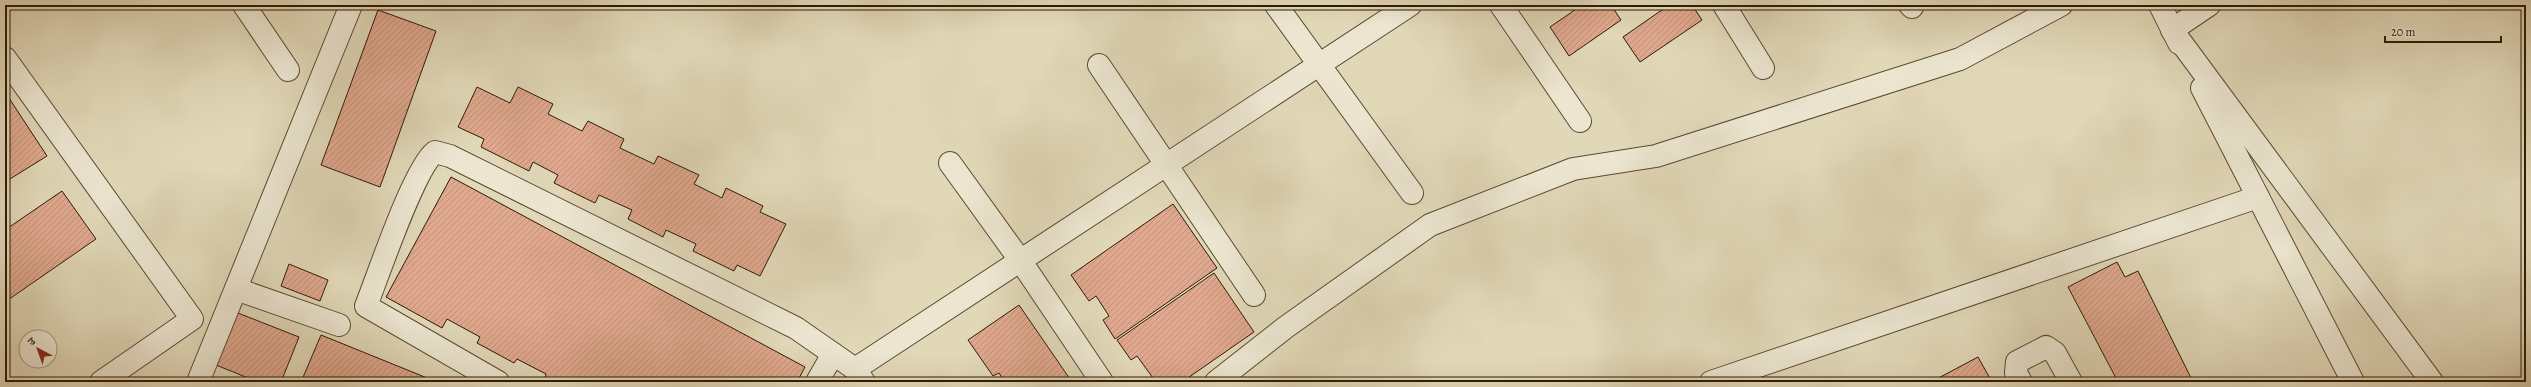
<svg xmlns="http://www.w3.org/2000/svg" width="2531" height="387" viewBox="0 0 2531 387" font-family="Alegreya,'Noto Serif Devanagari',serif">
<defs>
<pattern id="building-hatch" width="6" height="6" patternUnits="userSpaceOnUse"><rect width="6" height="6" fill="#e0a88e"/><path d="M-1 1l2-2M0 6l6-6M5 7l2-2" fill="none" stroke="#c09079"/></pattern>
</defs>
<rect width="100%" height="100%" fill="#e1d8b8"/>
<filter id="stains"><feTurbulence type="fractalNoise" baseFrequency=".005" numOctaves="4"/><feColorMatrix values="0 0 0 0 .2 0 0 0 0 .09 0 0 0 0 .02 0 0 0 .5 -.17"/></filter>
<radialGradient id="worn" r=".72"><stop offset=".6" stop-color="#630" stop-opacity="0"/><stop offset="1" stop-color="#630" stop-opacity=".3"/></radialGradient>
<g fill="url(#building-hatch)" stroke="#2d1a05">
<polygon points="1582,5 1611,5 1621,20 1569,56 1550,27"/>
<polygon points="1669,5 1692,5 1702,20 1640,62 1623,37"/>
<polygon points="378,10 436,31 380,187 321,165"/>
<polygon points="477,87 510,103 518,87 553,104 548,114 582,131 588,121 624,139 620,148 654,164 658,156 699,175 694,184 722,198 726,188 763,206 760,212 786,224 760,276 737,265 734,271 693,251 696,244 666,230 663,237 628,219 632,210 599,195 595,203 554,183 558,175 533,162 529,171 481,147 484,139 458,127"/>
<polygon points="5,92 47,156 5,182"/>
<polygon points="451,177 805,367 797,382 551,382 545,379 546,374 517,359 514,363 477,343 480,337 447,319 442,328 386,297"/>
<polygon points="62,191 96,239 5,302 5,230"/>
<polygon points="1173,204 1217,268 1115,339 1103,320 1109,316 1096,296 1089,301 1071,275"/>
<polygon points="2117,262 2125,277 2138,271 2193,382 2118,382 2068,287"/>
<polygon points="289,264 328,280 320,301 281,286"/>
<polygon points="1214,273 1254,332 1182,382 1147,382 1153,378 1137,356 1131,360 1117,340"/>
<polygon points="1019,305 1072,382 1003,382 1004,381 999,373 993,376 968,340"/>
<polygon points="238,313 299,337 281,382 258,382 216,365"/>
<polygon points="321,335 437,382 301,382"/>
<polygon points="1978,357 1992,382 1931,382"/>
</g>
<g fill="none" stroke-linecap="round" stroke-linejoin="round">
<defs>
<g id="minor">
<polyline points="244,5 288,70"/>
<polyline points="1276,5 1412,193"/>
<polyline points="1501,5 1580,121"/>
<polyline points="1724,5 1763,68"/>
<polyline points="1910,5 1912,7"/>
<polyline points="2160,5 2179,43"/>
<polyline points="2209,5 2172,30 2432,382"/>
<polyline points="5,58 192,319 101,382"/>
<polyline points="1099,65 1254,295"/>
<polyline points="2202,88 2353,382"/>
<polyline points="950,163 1020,260 1102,382"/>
<polyline points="236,289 339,325"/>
<polyline points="855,369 1410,5"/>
<polyline points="198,382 351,5"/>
<path d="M498,382L366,306C378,276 414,168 435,152L450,156L796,328L855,369L864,382"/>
<polyline points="817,382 833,354"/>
<polyline points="1216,382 1286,327 1430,225 1573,169 1656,156 1960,59 2061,5"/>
<polyline points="1711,382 2258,197"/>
<polyline points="2021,382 2016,373 2017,362 2046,347 2055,353 2071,382"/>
</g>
</defs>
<use href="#minor" stroke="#5a4a32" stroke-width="24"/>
<use href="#minor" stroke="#ece6d1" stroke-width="22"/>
</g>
<rect width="2531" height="387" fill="none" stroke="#e1d8b8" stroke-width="20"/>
<rect x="6" y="6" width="2519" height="375" fill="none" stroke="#2d1a05" stroke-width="2"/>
<rect x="10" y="10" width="2511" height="367" fill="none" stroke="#2d1a05"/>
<g transform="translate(38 349) rotate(319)"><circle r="19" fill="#ece6d1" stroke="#a0947f"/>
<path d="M0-3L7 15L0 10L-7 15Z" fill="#8f2418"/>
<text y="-6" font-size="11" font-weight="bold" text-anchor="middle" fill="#2d1a05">उ</text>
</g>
<path d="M2385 36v6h116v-6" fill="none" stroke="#2d1a05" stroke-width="2"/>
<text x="2391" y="36" font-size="12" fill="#2d1a05" stroke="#ece6d1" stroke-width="3" paint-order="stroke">20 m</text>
<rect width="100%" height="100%" filter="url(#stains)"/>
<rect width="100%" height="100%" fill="url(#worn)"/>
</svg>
